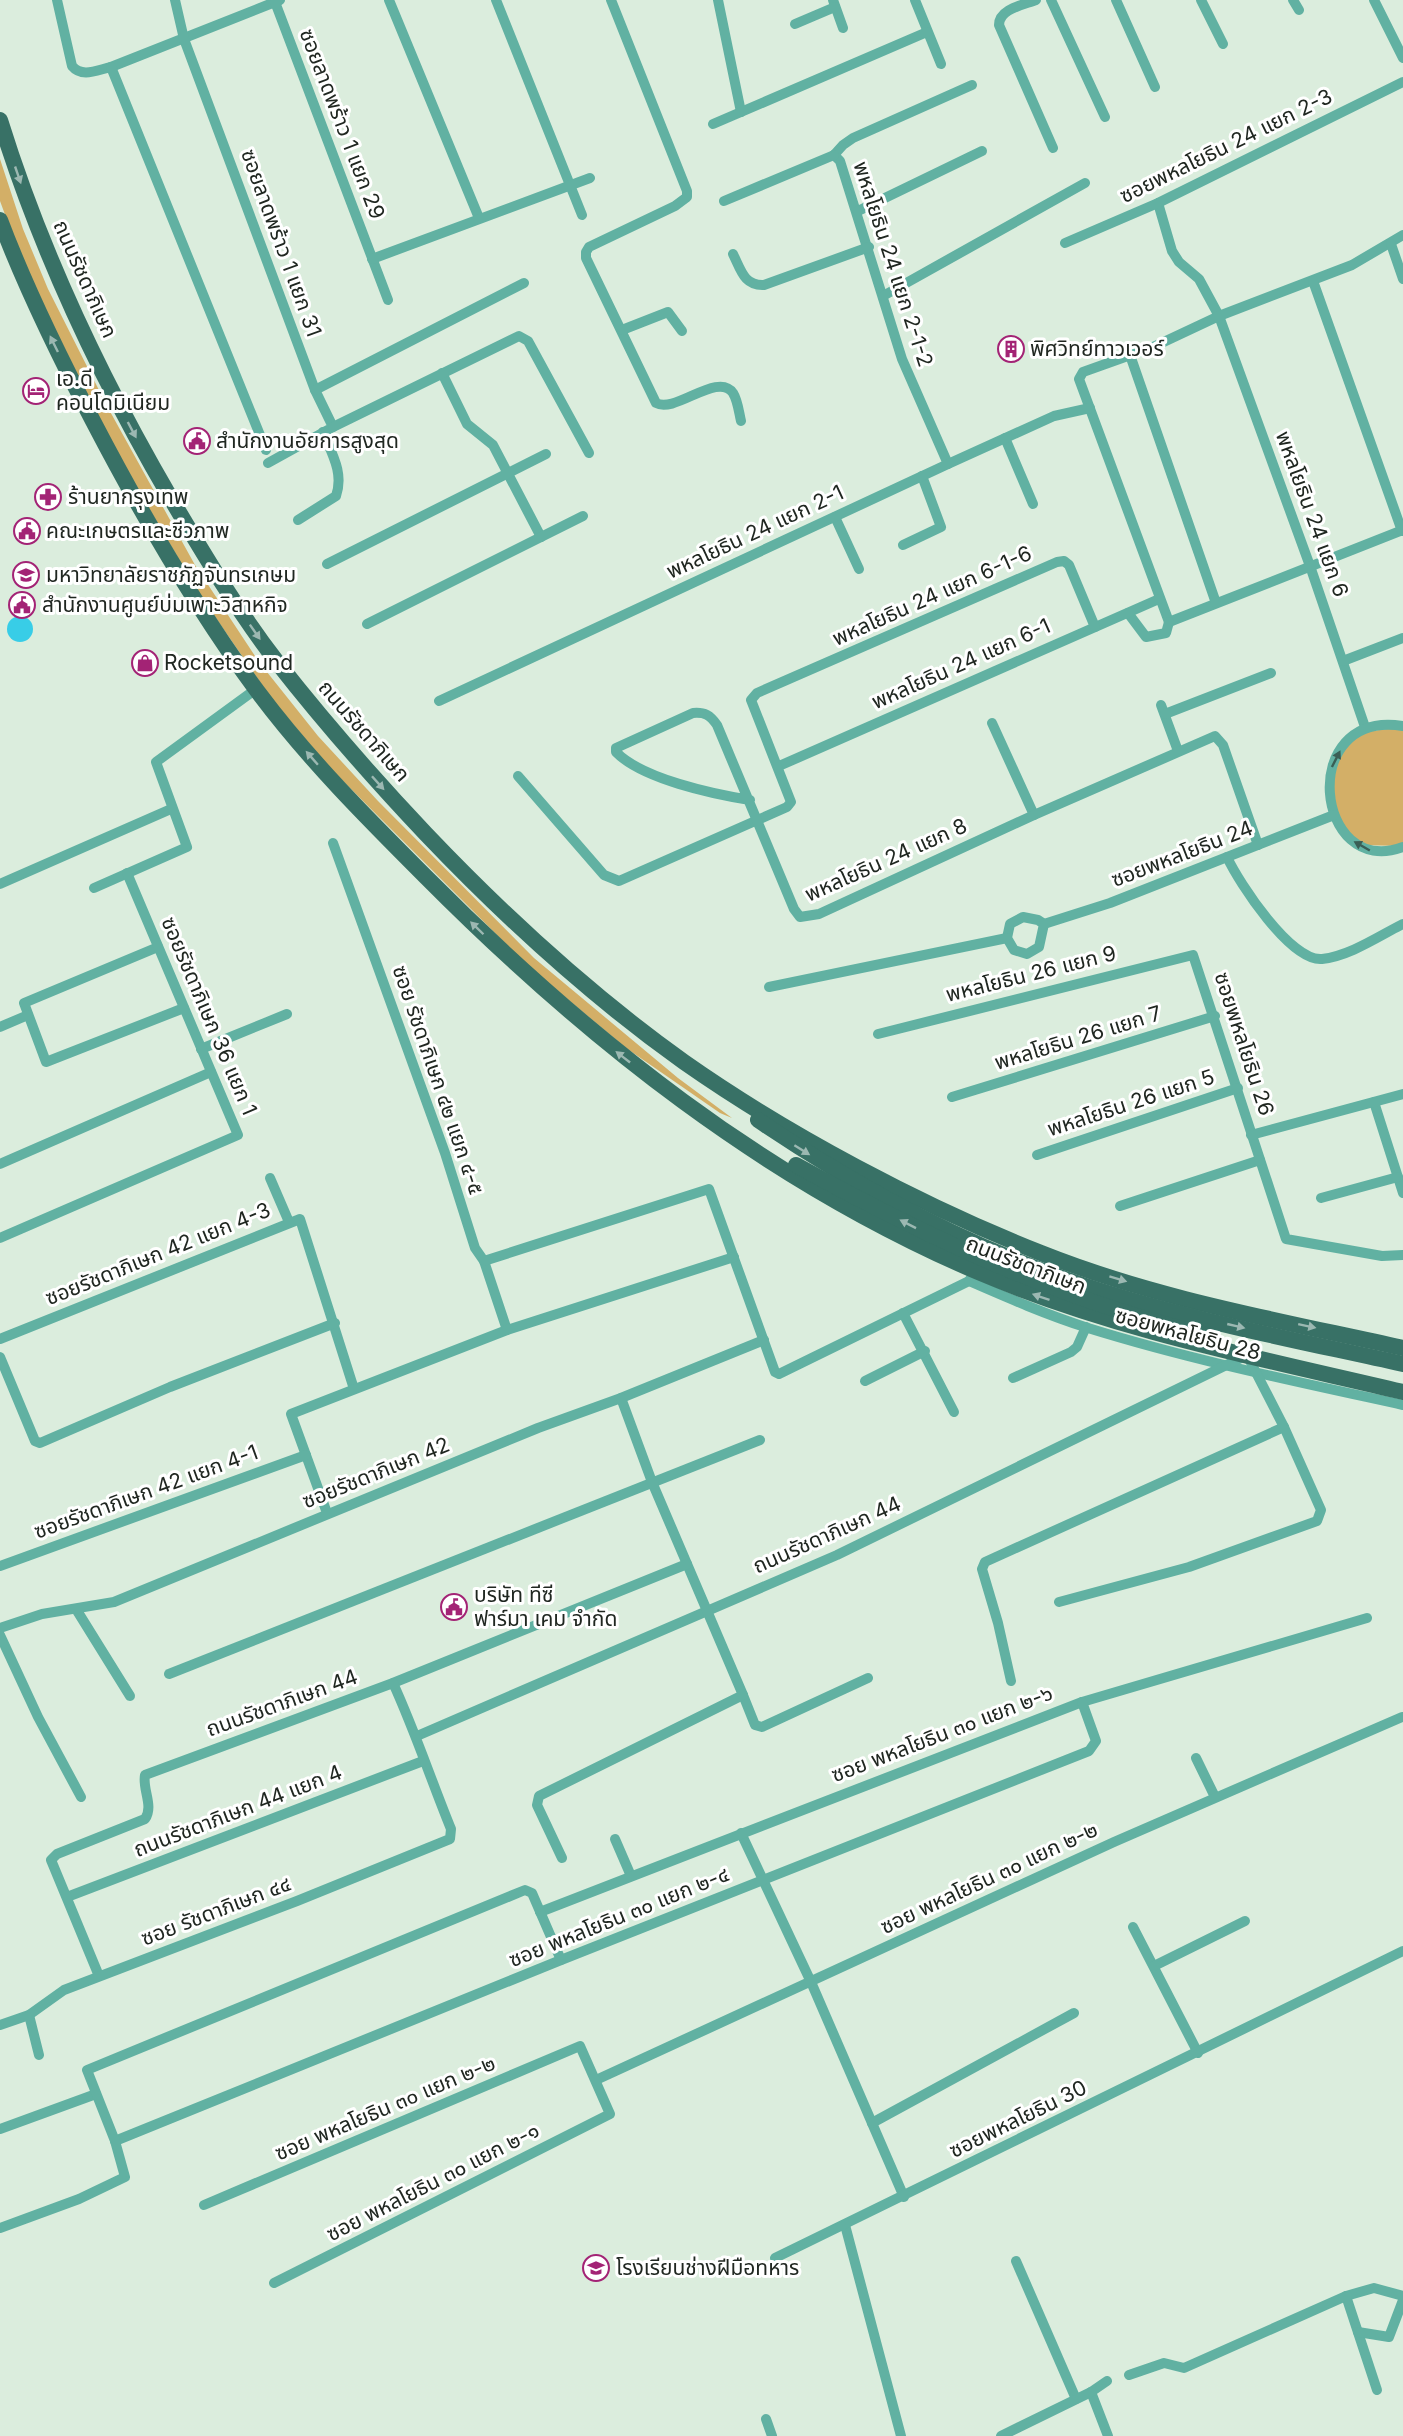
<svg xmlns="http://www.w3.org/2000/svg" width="1403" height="2436" viewBox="0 0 1403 2436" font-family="Inter,'Noto Sans Thai',sans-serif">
<rect width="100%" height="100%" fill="#dbeddd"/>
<g fill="#d3af67">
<polygon points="0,159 23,229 48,289 107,406 195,565 259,662 318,736 378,801 534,958 678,1078 732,1118 720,1113 626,1048 529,967 328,766 271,698 200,595 125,468 71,364 17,247 0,201"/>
<polygon points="1403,727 1403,846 1357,845 1337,820 1330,794 1335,759 1356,733"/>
</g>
<circle fill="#38cde7" cx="20" cy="629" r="13"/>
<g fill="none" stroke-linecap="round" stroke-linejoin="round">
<g stroke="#61b1a2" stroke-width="10">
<path d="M57,0L72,66C82,78 97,70 111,67L280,0"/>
<polyline points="175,0 184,39 315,390 333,427 268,463"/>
<polyline points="389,0 479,218"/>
<polyline points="496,0 582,215"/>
<path d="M611,0L687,191V197L675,206L589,247L586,252V258L656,403C675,414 718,371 733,393C738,401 739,413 741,421"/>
<polyline points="718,0 741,112"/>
<polyline points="833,0 843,28"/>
<polyline points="915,0 941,64"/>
<path d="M1036,0C1023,5 999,9 999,25L1053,148"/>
<polyline points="1051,0 1105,117"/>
<polyline points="1116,0 1155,87"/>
<polyline points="1201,0 1223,44"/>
<polyline points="1293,0 1299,10"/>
<polyline points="1374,0 1403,58"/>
<polyline points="275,2 388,300"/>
<polyline points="795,24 835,7"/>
<polyline points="111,67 266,450"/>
<polyline points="713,124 927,32"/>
<polyline points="834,155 840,161 902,359 948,464"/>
<polyline points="834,155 843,145 853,138 972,85"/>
<polyline points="724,201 834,155"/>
<polyline points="1158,203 1172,251 1179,262 1199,279 1219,316 1310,566 1365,727"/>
<polyline points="858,211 982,151"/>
<polyline points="1403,235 1352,265 1219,316 1153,347 1083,372 1079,379 1169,622 1403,530"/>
<polyline points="1065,243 1158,203 1403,82"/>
<polyline points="1391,244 1403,279"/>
<path d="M733,254C741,270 744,286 764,285L869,247"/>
<polyline points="372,259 590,178"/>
<polyline points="1313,281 1402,531"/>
<polyline points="883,296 1085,183"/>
<polyline points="622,330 668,312 682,331"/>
<polyline points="1130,355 1216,603"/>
<polyline points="442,373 467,424 493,445 541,537"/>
<polyline points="315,390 524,283"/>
<polyline points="333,427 519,336 528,341 589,453"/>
<polyline points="1005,438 1033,504"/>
<polyline points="835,517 859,569"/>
<path d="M298,520L336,496C344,473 332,454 323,432"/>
<polyline points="903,545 941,527 922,476"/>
<polyline points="327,564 546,454"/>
<polyline points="1128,613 1146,637 1166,633 1169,622"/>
<polyline points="367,624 583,516"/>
<polyline points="1343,661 1403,638"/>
<polyline points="439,701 948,464 1054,416 1090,408"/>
<polyline points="1161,705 1178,751"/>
<polyline points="1165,714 1271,673"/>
<polyline points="992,723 1034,815"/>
<path d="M1403,726C1296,709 1315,880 1403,847"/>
<polyline points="779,766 1159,599"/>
<polyline points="518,776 604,875 619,881 787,807 791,802 751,700 757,693 1057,562 1064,561 1069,565 1095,627"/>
<path d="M750,800C713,794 642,779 616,752V748L693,713C705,712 710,715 717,725L794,909L800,917L819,914L1034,815L1215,736L1223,745L1258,845"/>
<polyline points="333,843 445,1153 475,1248 484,1261 507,1330"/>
<path d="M1227,857C1239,883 1291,962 1322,959C1350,956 1379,936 1403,924"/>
<polyline points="0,884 171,809"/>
<polyline points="94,888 187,847 156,762 256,689"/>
<polygon points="1023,917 1038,920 1044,924 1039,947 1027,954 1014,950 1007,938 1010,924"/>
<polyline points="1044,924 1110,903 1334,815"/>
<polyline points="158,947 24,1003 46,1062 184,1008"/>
<polyline points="769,987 1007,938"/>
<polyline points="0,1027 28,1015"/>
<polyline points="878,1034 1193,955 1286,1239 1382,1256 1403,1255"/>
<polyline points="201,1049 287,1014"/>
<polyline points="952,1097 1215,1016"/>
<polyline points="1374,1102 1403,1193"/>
<polyline points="1251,1135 1403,1094"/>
<polyline points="1037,1155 1238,1088"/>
<polyline points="0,1164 211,1072"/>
<polyline points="270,1178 289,1222"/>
<polyline points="1321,1198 1398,1177"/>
<polyline points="1120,1206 1260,1160"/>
<polyline points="0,1238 238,1135 127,873"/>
<polyline points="484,1261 709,1189 775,1372 779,1374 969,1281 975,1271"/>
<path d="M969,1281C1008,1298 1047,1315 1088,1328C1191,1360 1298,1382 1403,1405"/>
<polyline points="903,1313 954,1412"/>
<polyline points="0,1339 300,1219 354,1389"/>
<polyline points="0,1357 35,1441 40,1443 170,1387 335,1323"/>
<polyline points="1013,1378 1071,1352 1077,1347 1086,1327"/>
<polyline points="865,1381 925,1351"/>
<polyline points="327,1513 291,1414 507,1330 734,1257"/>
<polyline points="0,1566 306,1455"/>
<polyline points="76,1609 130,1696"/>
<polyline points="0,1628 42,1614 114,1602 538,1428 621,1398 764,1340"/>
<polyline points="0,1635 38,1717 81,1797"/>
<polyline points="169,1674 760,1440"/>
<polyline points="1011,1681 998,1623 982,1569 985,1562 1284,1427"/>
<polyline points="743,1695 755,1725 762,1727 868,1678"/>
<polyline points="417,1736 837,1555 1247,1355 1284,1427 1321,1510 1317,1521 1189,1567 1059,1602"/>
<polyline points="1196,1758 1215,1797"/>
<polyline points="741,1833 811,1982 904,2197"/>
<polyline points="615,1839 631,1876"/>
<polyline points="562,1858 537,1805 539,1796 743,1695 652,1482 621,1398"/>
<polyline points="67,1897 423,1761"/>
<polyline points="540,1912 1082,1702 1367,1618"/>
<polyline points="1133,1927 1198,2053"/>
<polyline points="1154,1966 1245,1921"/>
<path d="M99,1976L51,1860L57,1854L145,1819C154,1806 142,1789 145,1775L393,1683L687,1564"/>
<polyline points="29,2015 39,2055"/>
<path d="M0,2025L29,2015L64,1990L297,1901L450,1839L451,1829C431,1780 415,1731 393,1683"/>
<polyline points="596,2080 1114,1842 1402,1717"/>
<polyline points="872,2123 1074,2013"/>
<polyline points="0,2129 96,2094"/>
<polyline points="115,2141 561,1960 1089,1751 1096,1741 1082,1702"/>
<polyline points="204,2205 580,2046 610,2114 274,2283"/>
<polyline points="845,2225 901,2436"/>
<polyline points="0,2228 79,2199 125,2177 115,2141 87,2070 525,1890 532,1893 561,1960"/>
<polyline points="775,2258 1403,1951"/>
<polyline points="1016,2261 1076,2399"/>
<polyline points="1346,2296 1377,2390"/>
<polyline points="1358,2332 1389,2337 1403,2300"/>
<polyline points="1129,2375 1164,2363 1184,2368 1346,2296 1374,2288 1403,2296"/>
<polyline points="1091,2392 1108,2436"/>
<polyline points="766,2419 772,2436"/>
<polyline points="1001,2436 1091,2392 1107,2381"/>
</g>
<g stroke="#387166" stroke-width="16">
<path d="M0,120C41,252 100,377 170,497C203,553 237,610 277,662C324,722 374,779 426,834C505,917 590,995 684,1062C788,1135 922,1206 1041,1253C1156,1299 1282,1321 1403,1348"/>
<path d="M0,220C26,289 59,356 93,421C142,515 195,607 258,692C308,759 367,818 426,877C587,1039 766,1181 978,1272C1114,1330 1259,1358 1403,1392"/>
<path d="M758,1120C854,1185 959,1242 1068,1280C1177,1318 1291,1339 1403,1364"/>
<path d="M796,1165C925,1236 1059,1300 1203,1334"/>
</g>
</g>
<defs><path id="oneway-solid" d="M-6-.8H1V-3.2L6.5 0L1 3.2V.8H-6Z" transform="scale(1.5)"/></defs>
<g fill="#9cb8b2">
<use href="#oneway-solid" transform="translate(18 175) rotate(71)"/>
<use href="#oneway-solid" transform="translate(54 344) rotate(-116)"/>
<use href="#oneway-solid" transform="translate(132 430) rotate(62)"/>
<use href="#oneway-solid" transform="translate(255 632) rotate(55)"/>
<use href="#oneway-solid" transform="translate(312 758) rotate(-131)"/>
<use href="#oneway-solid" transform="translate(378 783) rotate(48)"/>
<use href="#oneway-solid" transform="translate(477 928) rotate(-136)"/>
<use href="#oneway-solid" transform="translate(623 1057) rotate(-142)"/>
<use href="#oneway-solid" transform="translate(802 1150) rotate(32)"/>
<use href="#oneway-solid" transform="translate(908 1224) rotate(-153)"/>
<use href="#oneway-solid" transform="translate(1118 1279) rotate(17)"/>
<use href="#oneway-solid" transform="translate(1041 1297) rotate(-161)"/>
<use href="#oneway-solid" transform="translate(1236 1326) rotate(13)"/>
<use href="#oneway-solid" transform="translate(1307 1326) rotate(12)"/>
</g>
<g fill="#3a5e55">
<use href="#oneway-solid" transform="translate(1336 759) rotate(-63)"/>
<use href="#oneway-solid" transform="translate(1362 846) rotate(-150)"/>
</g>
<defs>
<symbol id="building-ring" viewBox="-11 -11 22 22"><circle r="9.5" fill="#fff" stroke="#a32375" stroke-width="1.5"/><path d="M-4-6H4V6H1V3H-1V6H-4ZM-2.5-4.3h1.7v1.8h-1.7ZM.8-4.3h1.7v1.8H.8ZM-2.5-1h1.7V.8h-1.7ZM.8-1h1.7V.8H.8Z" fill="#a32375"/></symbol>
<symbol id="hotel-ring" viewBox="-11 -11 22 22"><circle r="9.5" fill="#fff" stroke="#a32375" stroke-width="1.5"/><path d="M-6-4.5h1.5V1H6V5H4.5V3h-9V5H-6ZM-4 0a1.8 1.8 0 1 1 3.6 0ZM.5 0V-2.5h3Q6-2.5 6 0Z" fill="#a32375"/></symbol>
<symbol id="civic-ring" viewBox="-11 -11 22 22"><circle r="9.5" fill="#fff" stroke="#a32375" stroke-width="1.5"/><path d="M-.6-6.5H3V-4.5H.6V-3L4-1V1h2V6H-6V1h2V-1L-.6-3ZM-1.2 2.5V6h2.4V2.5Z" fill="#a32375"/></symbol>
<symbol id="pharmacy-ring" viewBox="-11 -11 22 22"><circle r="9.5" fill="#fff" stroke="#a32375" stroke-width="1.5"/><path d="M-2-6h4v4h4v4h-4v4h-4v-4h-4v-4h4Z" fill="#a32375"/></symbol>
<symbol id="university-ring" viewBox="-11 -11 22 22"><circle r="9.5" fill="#fff" stroke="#a32375" stroke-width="1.5"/><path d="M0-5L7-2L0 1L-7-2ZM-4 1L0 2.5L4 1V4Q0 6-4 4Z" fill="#a32375"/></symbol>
<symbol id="shop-ring" viewBox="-11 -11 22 22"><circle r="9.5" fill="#fff" stroke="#a32375" stroke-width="1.5"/><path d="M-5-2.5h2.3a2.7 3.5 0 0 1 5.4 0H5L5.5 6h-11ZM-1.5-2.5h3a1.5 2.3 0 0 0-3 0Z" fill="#a32375"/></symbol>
</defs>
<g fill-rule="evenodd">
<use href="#building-ring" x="996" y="334" width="30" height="30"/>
<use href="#hotel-ring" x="21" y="376" width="30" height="30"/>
<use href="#civic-ring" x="182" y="426" width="30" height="30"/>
<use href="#pharmacy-ring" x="33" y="482" width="30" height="30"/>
<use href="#civic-ring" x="12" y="516" width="30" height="30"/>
<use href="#university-ring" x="11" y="560" width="30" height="30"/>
<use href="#civic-ring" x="7" y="590" width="30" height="30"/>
<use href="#shop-ring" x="130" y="648" width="30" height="30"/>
<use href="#civic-ring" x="439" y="1592" width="30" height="30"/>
<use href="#university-ring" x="581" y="2253" width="30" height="30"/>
</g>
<g text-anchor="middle" stroke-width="6" stroke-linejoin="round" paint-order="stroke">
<g font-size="21" fill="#202721" stroke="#fff">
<text transform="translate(342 124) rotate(69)" y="7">ซอยลาดพร้าว 1 แยก 29</text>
<text transform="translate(1226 146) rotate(-26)" y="7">ซอยพหลโยธิน 24 แยก 2-3</text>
<text transform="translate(281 243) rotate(70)" y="7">ซอยลาดพร้าว 1 แยก 31</text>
<text transform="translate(893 264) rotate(72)" y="7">พหลโยธิน 24 แยก 2-1-2</text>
<text transform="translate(85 279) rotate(66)" y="7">ถนนรัชดาภิเษก</text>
<text transform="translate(1312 514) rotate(70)" y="7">พหลโยธิน 24 แยก 6</text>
<text transform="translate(755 532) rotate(-25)" y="7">พหลโยธิน 24 แยก 2-1</text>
<text transform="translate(932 596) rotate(-24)" y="7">พหลโยธิน 24 แยก 6-1-6</text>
<text transform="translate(961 664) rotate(-24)" y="7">พหลโยธิน 24 แยก 6-1</text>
<text transform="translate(364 731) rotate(49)" y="7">ถนนรัชดาภิเษก</text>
<text transform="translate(1182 854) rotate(-21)" y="7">ซอยพหลโยธิน 24</text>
<text transform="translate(886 860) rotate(-24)" y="7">พหลโยธิน 24 แยก 8</text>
<text transform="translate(1031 974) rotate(-14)" y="7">พหลโยธิน 26 แยก 9</text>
<text transform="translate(209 1016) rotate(67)" y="7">ซอยรัชดาภิเษก 36 แยก 1</text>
<text transform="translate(1078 1038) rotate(-17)" y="7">พหลโยธิน 26 แยก 7</text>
<text transform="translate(1244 1044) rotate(72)" y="7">ซอยพหลโยธิน 26</text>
<text transform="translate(438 1080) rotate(71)" y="7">ซอย รัชดาภิเษก ๔๒ แยก ๔-๕</text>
<text transform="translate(1131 1103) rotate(-18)" y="7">พหลโยธิน 26 แยก 5</text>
<text transform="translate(158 1254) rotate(-22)" y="7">ซอยรัชดาภิเษก 42 แยก 4-3</text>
<text transform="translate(1026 1265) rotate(21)" y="7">ถนนรัชดาภิเษก</text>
<text transform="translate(1188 1334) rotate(15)" y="7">ซอยพหลโยธิน 28</text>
<text transform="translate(376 1473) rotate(-22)" y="7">ซอยรัชดาภิเษก 42</text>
<text transform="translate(146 1492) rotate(-20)" y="7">ซอยรัชดาภิเษก 42 แยก 4-1</text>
<text transform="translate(827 1535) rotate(-24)" y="7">ถนนรัชดาภิเษก 44</text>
<text transform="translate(282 1703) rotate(-20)" y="7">ถนนรัชดาภิเษก 44</text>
<text transform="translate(942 1734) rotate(-21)" y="7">ซอย พหลโยธิน ๓๐ แยก ๒-๖</text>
<text transform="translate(238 1811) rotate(-21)" y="7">ถนนรัชดาภิเษก 44 แยก 4</text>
<text transform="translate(989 1878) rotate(-25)" y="7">ซอย พหลโยธิน ๓๐ แยก ๒-๒</text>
<text transform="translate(216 1911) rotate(-21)" y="7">ซอย รัชดาภิเษก ๔๔</text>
<text transform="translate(619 1917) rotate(-22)" y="7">ซอย พหลโยธิน ๓๐ แยก ๒-๔</text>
<text transform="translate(385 2108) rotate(-23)" y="7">ซอย พหลโยธิน ๓๐ แยก ๒-๒</text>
<text transform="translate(1018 2119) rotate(-26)" y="7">ซอยพหลโยธิน 30</text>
<text transform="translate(433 2182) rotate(-27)" y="7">ซอย พหลโยธิน ๓๐ แยก ๒-๑</text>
</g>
<g font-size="21" fill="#202721" stroke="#fff" text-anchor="start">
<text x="1030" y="356">พิศวิทย์ทาวเวอร์</text>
<text x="56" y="386">เอ.ดี<tspan x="56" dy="24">คอนโดมิเนียม</tspan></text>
<text x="216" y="448">สำนักงานอัยการสูงสุด</text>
<text x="68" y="504">ร้านยากรุงเทพ</text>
<text x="46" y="538">คณะเกษตรและชีวภาพ</text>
<text x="46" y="582">มหาวิทยาลัยราชภัฏจันทรเกษม</text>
<text x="42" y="612">สำนักงานศูนย์บ่มเพาะวิสาหกิจ</text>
<text x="164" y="670">Rocketsound</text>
<text x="474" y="1602">บริษัท ทีซี<tspan x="474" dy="24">ฟาร์มา เคม จำกัด</tspan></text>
<text x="616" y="2275">โรงเรียนช่างฝีมือทหาร</text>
</g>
</g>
</svg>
